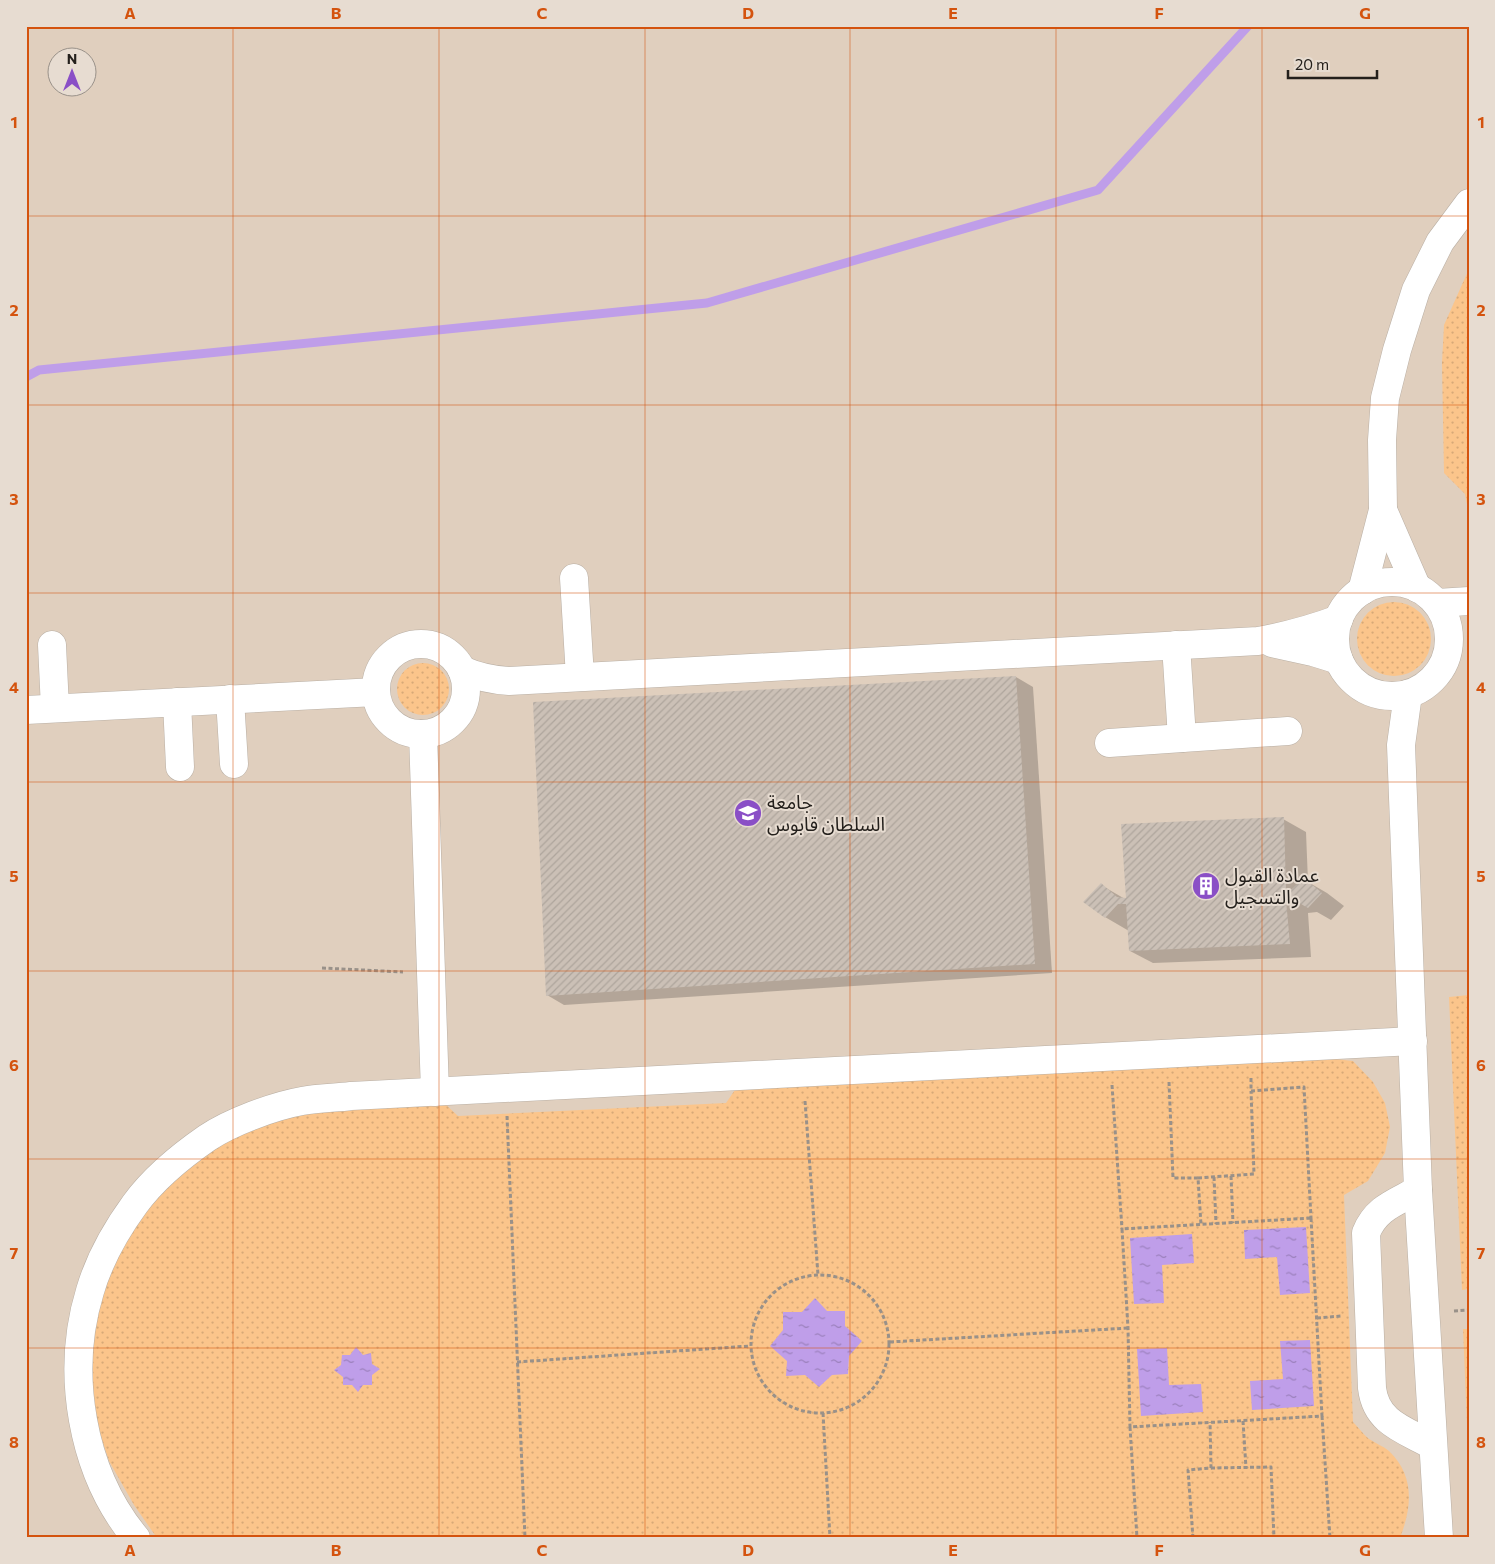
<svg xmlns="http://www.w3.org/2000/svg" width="1495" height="1564" viewBox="0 0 1495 1564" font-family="Commissioner,'Noto Sans Arabic',sans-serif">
<defs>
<pattern id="park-dots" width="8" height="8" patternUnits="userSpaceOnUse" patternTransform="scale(1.25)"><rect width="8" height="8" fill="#fbc58b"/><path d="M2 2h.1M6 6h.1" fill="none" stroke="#d7a977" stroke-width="1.8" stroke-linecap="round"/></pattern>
<pattern id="water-ripples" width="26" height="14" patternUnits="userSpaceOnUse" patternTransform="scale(1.25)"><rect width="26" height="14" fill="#bf9ee9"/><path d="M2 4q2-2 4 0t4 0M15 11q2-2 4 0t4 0" fill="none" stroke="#9b80bc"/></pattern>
<pattern id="building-hatch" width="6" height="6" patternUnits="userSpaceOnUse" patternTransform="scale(1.25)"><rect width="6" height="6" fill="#cbc0b6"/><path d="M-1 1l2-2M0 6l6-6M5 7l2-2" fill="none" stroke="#aea59c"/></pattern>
</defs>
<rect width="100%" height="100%" fill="#e7dcd1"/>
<path fill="#e0cfbe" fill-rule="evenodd" d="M26,26H1469V1538H26ZM58,58H88V88H58Z"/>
<g fill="url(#park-dots)">
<polygon points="1469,269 1469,515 1465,494 1444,473 1442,363 1444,325"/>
<circle cx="1394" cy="639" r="37"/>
<circle cx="423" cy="689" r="26"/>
<polygon points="1469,995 1469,1289 1462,1290 1449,997"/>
<path d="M1316,1057L1353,1061L1373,1082L1385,1103L1390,1127L1385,1153L1368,1181L1344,1195L1353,1422C1358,1427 1363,1434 1369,1439C1375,1443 1383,1446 1389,1451C1415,1476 1412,1507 1400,1538H157L134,1505L109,1461L93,1413L86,1361L92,1313L143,1199L217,1144L302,1111L443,1102L458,1116L726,1103L737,1087Z"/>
<polygon points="1463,1329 1469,1329 1469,1474"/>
</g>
<g fill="url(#water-ripples)">
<polygon points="1306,1227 1310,1293 1280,1295 1277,1257 1245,1259 1244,1230"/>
<polygon points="1192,1234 1194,1263 1162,1265 1164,1303 1134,1304 1130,1238"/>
<polygon points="815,1298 827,1311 845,1311 845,1326 862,1341 849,1356 848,1374 832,1375 819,1387 805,1375 786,1376 787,1361 770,1346 783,1330 783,1312 802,1312"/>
<polygon points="1310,1340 1314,1406 1252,1410 1250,1381 1283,1379 1280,1341"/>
<polygon points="356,1347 363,1355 371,1353 372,1364 380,1369 372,1375 372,1385 363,1385 358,1392 352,1385 343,1385 343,1377 334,1370 341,1365 342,1355 350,1355"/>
<polygon points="1167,1348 1169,1385 1201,1384 1203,1412 1141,1416 1137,1349"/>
</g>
<g fill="#0003">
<polygon points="1016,677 1033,687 1052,973 564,1005 547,995"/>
<polygon points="1283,819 1306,832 1308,882 1327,893 1344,906 1331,920 1317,912 1308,913 1311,957 1153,963 1130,951 1129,931 1105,917 1101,885 1125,899"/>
</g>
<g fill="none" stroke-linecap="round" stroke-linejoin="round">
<polyline stroke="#bf9ee9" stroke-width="9" points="26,377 39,370 707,303 1098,190 1248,26"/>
</g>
<g fill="url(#building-hatch)">
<polygon points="1016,676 1035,964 546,996 533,702"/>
<polygon points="1284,817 1286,890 1292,889 1304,878 1322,893 1308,908 1294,900 1286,900 1290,944 1129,951 1126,904 1118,904 1105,918 1083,902 1101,883 1117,897 1126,898 1121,824"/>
</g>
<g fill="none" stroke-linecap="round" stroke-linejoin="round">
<defs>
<g id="minor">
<polyline points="1383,510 1417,588"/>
<polyline points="574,578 580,677"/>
<circle cx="1392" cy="639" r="57"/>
<polyline points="1362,591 1383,510 1382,440 1385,398 1397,350 1416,290 1440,242 1469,203"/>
<polyline points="1437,603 1469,601"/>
<polyline points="1272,643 1313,652 1339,660"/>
<circle cx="421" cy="689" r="45"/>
<polyline points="52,645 55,708"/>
<polyline points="1176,645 1182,738"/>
<path d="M462,670C478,677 492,680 509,681L1258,641C1287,636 1312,629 1339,619"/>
<polyline points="1408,694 1401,745 1418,1190 1439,1538"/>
<polyline points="230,699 234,764"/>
<polyline points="177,702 180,767"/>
<polyline points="26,710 376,692"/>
<polyline points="423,734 435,1092"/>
<polyline points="1109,743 1288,731"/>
<path d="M1418,1190C1395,1203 1376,1208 1366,1233L1372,1388C1376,1423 1405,1430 1432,1445"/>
<path d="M136,1538C81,1472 65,1372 90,1291C99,1260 116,1230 135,1204C154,1178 181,1156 207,1138C231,1122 274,1106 302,1101C318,1098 335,1098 351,1096L1413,1041"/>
</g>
</defs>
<use href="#minor" stroke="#b9afa4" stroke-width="29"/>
<g stroke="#999189" stroke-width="3" stroke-dasharray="4 2.5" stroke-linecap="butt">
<polyline points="322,968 403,972"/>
<polyline points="1251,1078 1251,1091 1304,1087 1311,1218"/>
<polyline points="1169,1082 1173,1178 1198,1178 1201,1225"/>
<polyline points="1112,1085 1122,1229"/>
<polyline points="805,1101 818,1275"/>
<polyline points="507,1116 525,1538"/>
<polyline points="1231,1176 1233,1223"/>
<polyline points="1214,1177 1216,1224"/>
<polyline points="1198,1178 1254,1174 1251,1091"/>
<polygon points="1311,1218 1322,1416 1130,1427 1128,1328 1122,1229"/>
<circle cx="820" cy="1344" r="69"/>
<polyline points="1454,1311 1469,1310"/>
<polyline points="1317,1318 1341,1316"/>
<polyline points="890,1342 1128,1328"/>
<polyline points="517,1362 750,1346"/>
<polyline points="823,1413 830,1538"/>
<polyline points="1322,1416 1330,1538"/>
<polyline points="1243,1421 1246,1468"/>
<polyline points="1130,1427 1137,1538"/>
<polyline points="1211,1468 1271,1467 1274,1538"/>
<polyline points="1193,1538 1188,1470 1211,1468 1210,1422"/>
</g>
<use href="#minor" stroke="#fff" stroke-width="28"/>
</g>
<path fill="none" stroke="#d4530e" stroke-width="1" stroke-opacity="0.55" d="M233,26V1538M439,26V1538M645,26V1538M850,26V1538M1056,26V1538M1262,26V1538M26,216H1469M26,405H1469M26,593H1469M26,782H1469M26,971H1469M26,1159H1469M26,1348H1469"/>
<defs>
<symbol id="university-disc" viewBox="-11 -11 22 22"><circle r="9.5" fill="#8a4fc6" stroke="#e7dcd1"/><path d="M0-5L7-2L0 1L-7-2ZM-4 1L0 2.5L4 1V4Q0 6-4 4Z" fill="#fff"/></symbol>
<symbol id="building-disc" viewBox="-11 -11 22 22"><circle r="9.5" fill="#8a4fc6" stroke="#e7dcd1"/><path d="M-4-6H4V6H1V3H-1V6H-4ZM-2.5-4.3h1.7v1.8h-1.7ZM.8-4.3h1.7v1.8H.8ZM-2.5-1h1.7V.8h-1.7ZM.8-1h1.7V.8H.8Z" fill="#fff"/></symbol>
</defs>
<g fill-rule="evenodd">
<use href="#university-disc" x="732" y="797" width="32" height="32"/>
<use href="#building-disc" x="1190" y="870" width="32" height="32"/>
</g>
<g text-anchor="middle" stroke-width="4" stroke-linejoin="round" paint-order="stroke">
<g font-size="19" fill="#24201c" stroke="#e7dcd1" text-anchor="start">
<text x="767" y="809">جامعة<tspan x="767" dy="22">السلطان قابوس</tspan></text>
<text x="1225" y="882">عمادة القبول<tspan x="1225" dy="22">والتسجيل</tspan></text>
</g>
</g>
<rect width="1495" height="1564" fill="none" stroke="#e7dcd1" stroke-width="55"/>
<g transform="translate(72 72)"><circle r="24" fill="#e7dcd1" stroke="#999189"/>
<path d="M0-4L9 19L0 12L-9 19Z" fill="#8a4fc6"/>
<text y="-8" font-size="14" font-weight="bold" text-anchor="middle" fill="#24201c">N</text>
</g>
<path d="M1288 70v8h89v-8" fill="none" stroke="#24201c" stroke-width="2.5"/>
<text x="1295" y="70" font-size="15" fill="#24201c" stroke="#e7dcd1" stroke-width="4" paint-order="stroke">20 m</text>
<rect x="28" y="28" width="1440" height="1508" fill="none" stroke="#d4530e" stroke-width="2"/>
<g font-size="16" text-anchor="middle" font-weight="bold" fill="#d4530e">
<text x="130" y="19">A</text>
<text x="336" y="19">B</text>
<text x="542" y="19">C</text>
<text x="748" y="19">D</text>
<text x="953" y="19">E</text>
<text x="1159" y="19">F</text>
<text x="1365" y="19">G</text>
<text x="14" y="128">1</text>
<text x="1481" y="128">1</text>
<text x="14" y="316">2</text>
<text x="1481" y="316">2</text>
<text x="14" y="505">3</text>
<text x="1481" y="505">3</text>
<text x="14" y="693">4</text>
<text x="1481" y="693">4</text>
<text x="14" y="882">5</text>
<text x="1481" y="882">5</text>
<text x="14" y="1071">6</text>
<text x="1481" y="1071">6</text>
<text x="14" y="1259">7</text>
<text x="1481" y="1259">7</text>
<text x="14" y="1448">8</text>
<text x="1481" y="1448">8</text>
<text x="130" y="1556">A</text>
<text x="336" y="1556">B</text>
<text x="542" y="1556">C</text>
<text x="748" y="1556">D</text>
<text x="953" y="1556">E</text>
<text x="1159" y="1556">F</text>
<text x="1365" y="1556">G</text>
</g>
</svg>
